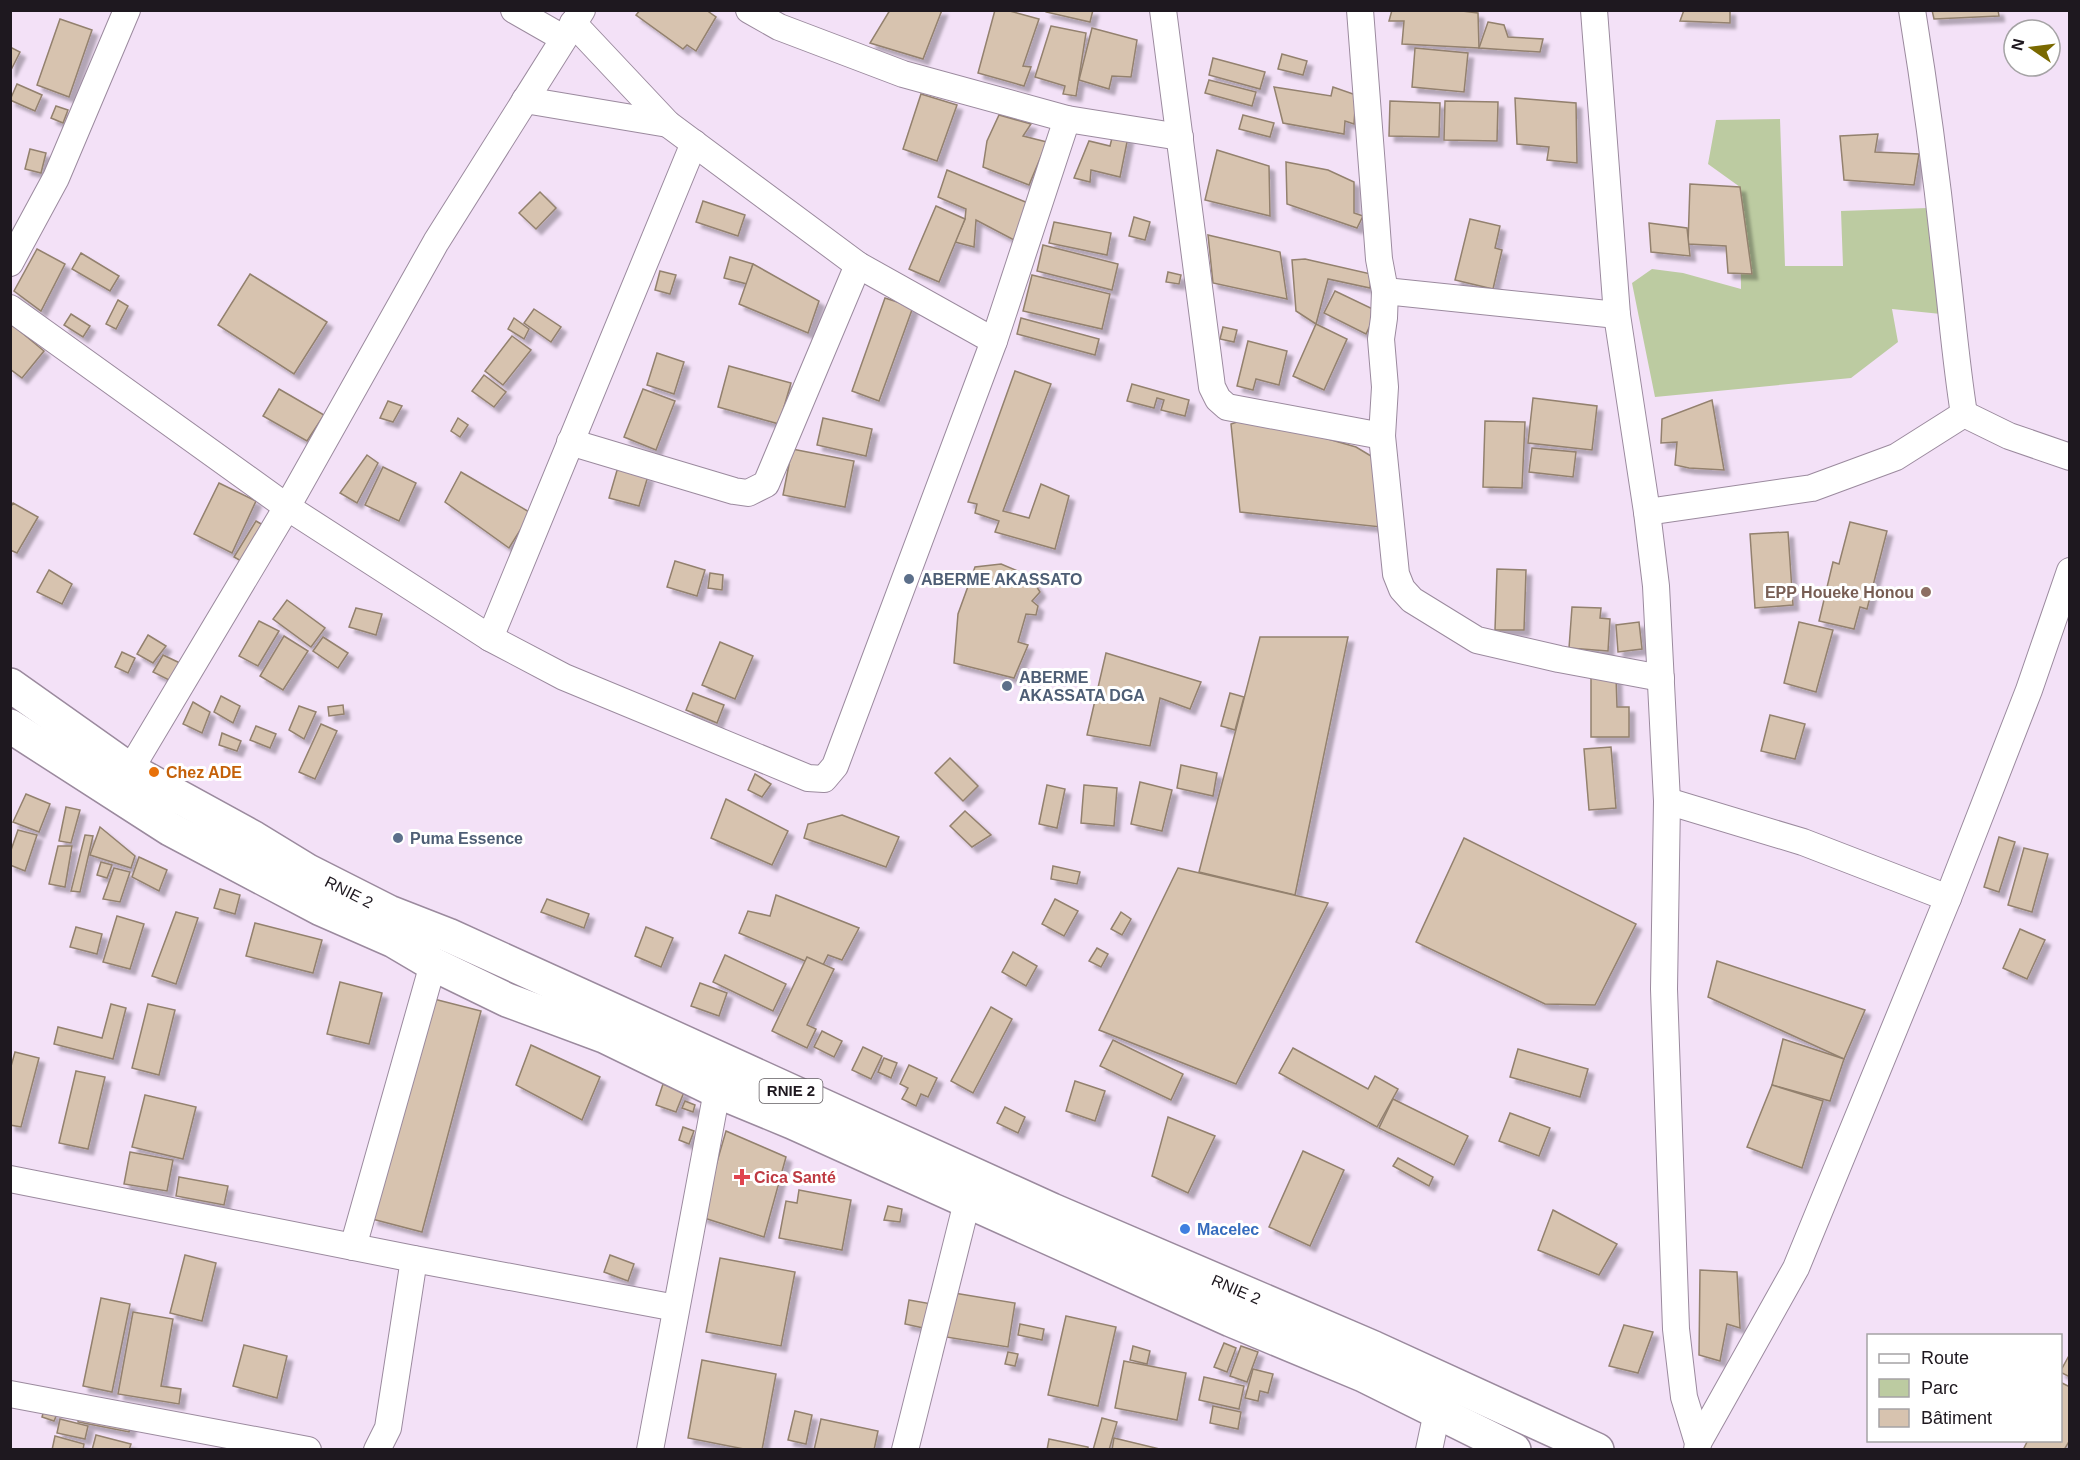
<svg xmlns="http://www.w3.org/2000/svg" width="2080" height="1460" viewBox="0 0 2080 1460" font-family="Arial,sans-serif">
<defs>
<filter id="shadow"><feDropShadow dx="5.5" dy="5.5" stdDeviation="1.5" flood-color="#0004"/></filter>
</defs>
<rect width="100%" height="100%" fill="#f3e1f7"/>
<polygon fill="#bccba1" points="1780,119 1785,266 1843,266 1841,211 1928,208 1941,314 1892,309 1898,342 1851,378 1655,397 1632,283 1652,269 1683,273 1741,289 1740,187 1708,164 1716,120"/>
<g fill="#d7c3af" stroke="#93816e" stroke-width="1.5" filter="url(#shadow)">
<polygon points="640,10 706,10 716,17 696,51 687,45 683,49 636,15"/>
<polygon points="890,10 942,10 923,59 870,43"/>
<polygon points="995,10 1006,10 1039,19 1023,66 1031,67 1024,86 978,73"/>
<polygon points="1046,10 1093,10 1090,22 1046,12"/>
<polygon points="1392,10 1454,10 1478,13 1479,48 1402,44 1404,21 1389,21"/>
<polygon points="1684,10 1730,10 1730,23 1680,21"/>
<polygon points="1932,10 1998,10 1999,16 1934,19"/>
<polygon points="60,19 92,30 69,97 37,85"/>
<polygon points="1488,22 1504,25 1508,37 1543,39 1540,52 1479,48"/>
<polygon points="1051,26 1086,33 1076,96 1063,94 1065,86 1035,77"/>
<polygon points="1092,28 1137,40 1131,77 1112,76 1109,89 1079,80"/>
<polygon points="10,47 20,52 10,72"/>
<polygon points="1415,48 1468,53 1464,92 1412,87"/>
<polygon points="1282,54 1307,61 1303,75 1278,69"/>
<polygon points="1213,58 1265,72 1260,89 1209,75"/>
<polygon points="1209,80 1256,92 1252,106 1205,93"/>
<polygon points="17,84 42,95 35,111 10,100"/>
<polygon points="1274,87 1331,96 1333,87 1356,95 1354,124 1345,121 1344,134 1283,123"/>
<polygon points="921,94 957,105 937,161 903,149"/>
<polygon points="1515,98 1576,103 1577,163 1547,160 1549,147 1517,144"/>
<polygon points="1390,101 1440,103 1439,137 1389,136"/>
<polygon points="1445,101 1498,102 1497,141 1444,140"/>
<polygon points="56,106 68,110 63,123 51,118"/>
<polygon points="999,115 1031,124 1023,136 1047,142 1029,185 983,167 987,141"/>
<polygon points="1243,115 1274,123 1270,137 1239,129"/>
<polygon points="1113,134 1128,137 1120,177 1091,170 1090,182 1074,178 1089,141 1110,146"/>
<polygon points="1878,134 1875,152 1919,154 1914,185 1844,180 1840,136"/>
<polygon points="30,149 46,153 41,173 25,169"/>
<polygon points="1217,150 1269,166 1270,216 1205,200"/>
<polygon points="1286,162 1328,170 1354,182 1354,213 1363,216 1357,228 1287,204"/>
<polygon points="947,170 1028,203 1014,240 976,220 974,247 955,242 965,219 966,209 938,197"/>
<polygon points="1690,184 1740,187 1752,274 1728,273 1726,246 1688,244"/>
<polygon points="540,192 556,208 536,229 519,213"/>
<polygon points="703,201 745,215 738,236 696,222"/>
<polygon points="936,206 965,219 939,282 909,269"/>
<polygon points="1134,217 1150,222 1145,240 1129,236"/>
<polygon points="1470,219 1500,226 1495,248 1502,250 1493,289 1455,280"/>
<polygon points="1054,222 1111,233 1107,255 1049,243"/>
<polygon points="1649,223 1687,228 1690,256 1651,252"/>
<polygon points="1208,235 1280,252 1287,299 1213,283"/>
<polygon points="1043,245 1118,264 1112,290 1037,271"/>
<polygon points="37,249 65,264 41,311 14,291"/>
<polygon points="81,253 119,276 110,291 72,269"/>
<polygon points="730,257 753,264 747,284 724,278"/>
<polygon points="1305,259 1371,274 1370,288 1328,279 1316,324 1296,311 1292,260"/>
<polygon points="753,264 819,301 808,333 739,304"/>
<polygon points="660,271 676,275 670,294 655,290"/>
<polygon points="1168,272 1181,275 1179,284 1166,282"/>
<polygon points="250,274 327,322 294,374 218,325"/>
<polygon points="1032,275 1110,294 1102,329 1023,311"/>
<polygon points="1335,291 1377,311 1366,334 1324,313"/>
<polygon points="885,298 913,307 879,401 852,391"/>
<polygon points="118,300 128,306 116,329 106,324"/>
<polygon points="534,309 561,327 551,342 524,323"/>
<polygon points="71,314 90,326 83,337 64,325"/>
<polygon points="514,318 529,329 524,339 508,329"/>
<polygon points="1021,318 1099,339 1095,355 1017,334"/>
<polygon points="10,323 44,351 22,378 10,369"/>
<polygon points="1316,324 1347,339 1324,390 1293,376"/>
<polygon points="1223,327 1237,330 1234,342 1220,339"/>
<polygon points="512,336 531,350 503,385 485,371"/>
<polygon points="1248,341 1287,351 1279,385 1256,379 1253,390 1237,386"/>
<polygon points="657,353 684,362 674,394 647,385"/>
<polygon points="729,366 791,383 779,424 718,407"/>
<polygon points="1015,371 1051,384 1003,511 1029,518 1041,484 1069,496 1055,549 995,532 999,521 975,513 977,504 968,502"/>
<polygon points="484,375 506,392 494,407 472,391"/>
<polygon points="1132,384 1189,400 1185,416 1161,410 1164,400 1157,398 1154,408 1127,401"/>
<polygon points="279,389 324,415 307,441 263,416"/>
<polygon points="643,389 675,401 656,450 624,437"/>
<polygon points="1533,398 1597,406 1592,450 1528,443"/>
<polygon points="1712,400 1724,470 1689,468 1675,465 1677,442 1661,443 1662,419"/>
<polygon points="388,401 402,406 393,422 380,418"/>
<polygon points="458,418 468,425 460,437 451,431"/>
<polygon points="823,418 872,429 866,456 817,445"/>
<polygon points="1243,420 1314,435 1356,447 1376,459 1381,527 1240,512 1231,424"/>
<polygon points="1485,421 1525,422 1522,488 1483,487"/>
<polygon points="1532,448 1576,452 1573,477 1529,472"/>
<polygon points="792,449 854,461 845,507 783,495"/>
<polygon points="367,455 378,463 357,503 340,493"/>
<polygon points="383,467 416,483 399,521 365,505"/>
<polygon points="618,467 648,476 639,506 609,498"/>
<polygon points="461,472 531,513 509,548 445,502"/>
<polygon points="219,483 256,501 232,553 194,534"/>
<polygon points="13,503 38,517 17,553 10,550 10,508"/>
<polygon points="256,521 270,529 248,565 234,557"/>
<polygon points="1850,522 1887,531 1867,609 1860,607 1854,629 1819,621 1833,562 1839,564"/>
<polygon points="1788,532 1793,605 1755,608 1750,534"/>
<polygon points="675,561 705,570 697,596 667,587"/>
<polygon points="1001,564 1030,576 1040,592 1032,601 1038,606 1036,615 1026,614 1018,642 1028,645 1014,678 954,663 958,614 975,567"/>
<polygon points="1497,569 1526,570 1524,630 1495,630"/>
<polygon points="49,570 72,584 62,604 37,592"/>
<polygon points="710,573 723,575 722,590 708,588"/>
<polygon points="287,600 325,628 311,647 273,619"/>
<polygon points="1572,607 1601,608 1600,618 1610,619 1608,651 1569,648"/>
<polygon points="356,608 382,614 376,635 349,627"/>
<polygon points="259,621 279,631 258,666 239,656"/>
<polygon points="1639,622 1642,649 1618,652 1616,625"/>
<polygon points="1799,622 1833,630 1816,692 1784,683"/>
<polygon points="148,635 166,646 153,663 137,654"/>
<polygon points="284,636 308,651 283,690 260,676"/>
<polygon points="323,637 348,653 338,668 313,651"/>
<polygon points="1260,637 1348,637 1295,895 1199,872"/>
<polygon points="720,642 753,656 735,699 702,685"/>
<polygon points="122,652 135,658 128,673 115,667"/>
<polygon points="1106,653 1201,682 1190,709 1160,698 1150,746 1087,735"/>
<polygon points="163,655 182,664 175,683 153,672"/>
<polygon points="1591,676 1616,676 1617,707 1629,707 1629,737 1591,737"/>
<polygon points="693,693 724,705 717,723 686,710"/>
<polygon points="1230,693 1244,697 1235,730 1221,726"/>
<polygon points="221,696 240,706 233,723 214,712"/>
<polygon points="193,702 210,712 202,733 183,724"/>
<polygon points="343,705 344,714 329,716 328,707"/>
<polygon points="299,706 316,712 304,739 289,730"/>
<polygon points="1770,715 1805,724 1795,759 1761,751"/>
<polygon points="321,724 337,731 315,779 299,772"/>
<polygon points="256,726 276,734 270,748 250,740"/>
<polygon points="222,733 241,741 237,751 219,745"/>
<polygon points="1611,747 1616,808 1589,810 1584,749"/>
<polygon points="950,758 978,786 963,801 935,773"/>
<polygon points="1181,765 1217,773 1213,796 1177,788"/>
<polygon points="755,774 771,784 762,797 748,790"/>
<polygon points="1140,782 1172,790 1162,831 1131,824"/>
<polygon points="1047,785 1065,789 1057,828 1039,824"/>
<polygon points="1084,785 1117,788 1114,826 1081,823"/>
<polygon points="26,794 50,804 39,832 13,822"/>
<polygon points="726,799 788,831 772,865 711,838"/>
<polygon points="66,807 80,810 71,843 59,841"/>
<polygon points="965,811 991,835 972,847 950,826"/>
<polygon points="842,815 899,837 886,867 804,838 808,824"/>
<polygon points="100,827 135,856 131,868 90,855"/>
<polygon points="18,830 37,835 25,871 10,865 10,853"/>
<polygon points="85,835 93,836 80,892 71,891"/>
<polygon points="1999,837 2015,842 1999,892 1984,887"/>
<polygon points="1464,838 1636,924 1595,1005 1545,1004 1416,942"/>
<polygon points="58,846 72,846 65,887 49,884"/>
<polygon points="2024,848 2048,854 2032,912 2008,905"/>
<polygon points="139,857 167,870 159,891 132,877"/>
<polygon points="101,862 112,865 107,878 97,875"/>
<polygon points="1053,866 1080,872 1077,884 1051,879"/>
<polygon points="114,868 130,872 120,902 103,899"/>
<polygon points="1178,868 1328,903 1236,1084 1099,1030"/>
<polygon points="220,889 240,895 235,914 214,908"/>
<polygon points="776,895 859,928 842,960 828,955 823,965 805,961 739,933 748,911 770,916"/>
<polygon points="547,899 589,914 584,928 541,912"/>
<polygon points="1055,899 1078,911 1064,936 1042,924"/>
<polygon points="176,912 198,918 176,984 152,976"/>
<polygon points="1121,912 1131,919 1122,935 1111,929"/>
<polygon points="117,916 144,924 130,969 103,962"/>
<polygon points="255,923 322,940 313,973 246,956"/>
<polygon points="76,927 102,934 97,954 70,947"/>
<polygon points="646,927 673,938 661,967 635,956"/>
<polygon points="2020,929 2045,940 2027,979 2003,968"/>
<polygon points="1097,948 1108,954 1101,967 1089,961"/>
<polygon points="1013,952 1037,966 1026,986 1002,972"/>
<polygon points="725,955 786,984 773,1011 713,982"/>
<polygon points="807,957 834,969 807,1025 816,1029 807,1048 772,1031"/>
<polygon points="1717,961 1865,1010 1844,1059 1708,997"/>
<polygon points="340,982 382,993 369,1044 327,1034"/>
<polygon points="700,983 727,993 719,1016 691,1006"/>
<polygon points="430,998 481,1011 422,1232 372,1219"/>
<polygon points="111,1004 126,1008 113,1059 54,1044 58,1027 102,1038"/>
<polygon points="148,1004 175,1010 159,1075 132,1068"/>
<polygon points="991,1007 1012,1019 973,1093 951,1081"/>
<polygon points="822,1031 842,1041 834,1057 814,1047"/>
<polygon points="1783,1039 1844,1059 1830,1101 1772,1085"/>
<polygon points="1113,1040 1183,1074 1171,1100 1100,1066"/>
<polygon points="531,1045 600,1077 582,1120 516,1085"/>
<polygon points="863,1047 882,1056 871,1079 852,1070"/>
<polygon points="1293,1048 1368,1089 1375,1076 1398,1089 1377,1127 1279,1073"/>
<polygon points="1518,1049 1588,1069 1580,1097 1510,1077"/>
<polygon points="15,1052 39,1058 21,1127 10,1125 10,1070"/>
<polygon points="884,1058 897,1063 891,1078 878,1072"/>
<polygon points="909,1065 937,1078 928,1097 921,1094 916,1106 902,1099 908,1088 900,1084"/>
<polygon points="76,1071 105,1077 88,1149 59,1143"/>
<polygon points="1075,1081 1105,1091 1095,1121 1066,1111"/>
<polygon points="663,1084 684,1092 676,1112 656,1105"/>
<polygon points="1772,1085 1823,1101 1802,1168 1747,1147"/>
<polygon points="145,1095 196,1107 183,1159 132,1147"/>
<polygon points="1393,1099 1468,1136 1454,1165 1379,1128"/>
<polygon points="685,1101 695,1105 693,1112 682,1108"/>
<polygon points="1005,1107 1025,1117 1018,1133 997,1123"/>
<polygon points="1510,1113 1550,1128 1539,1156 1499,1141"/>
<polygon points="1168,1117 1215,1136 1188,1193 1152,1176"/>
<polygon points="683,1127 694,1131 689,1144 679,1140"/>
<polygon points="726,1131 786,1157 764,1237 701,1217"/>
<polygon points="1303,1151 1344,1170 1310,1246 1269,1227"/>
<polygon points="130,1152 173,1160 167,1191 124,1184"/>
<polygon points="1398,1158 1433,1177 1429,1186 1393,1166"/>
<polygon points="179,1177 228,1186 224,1205 176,1196"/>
<polygon points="799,1190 851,1200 842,1250 779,1238 786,1201 797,1203"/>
<polygon points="888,1206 902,1209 900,1222 884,1220"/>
<polygon points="1553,1210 1617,1244 1599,1275 1538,1250"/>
<polygon points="185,1255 216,1263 202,1321 170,1313"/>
<polygon points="610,1255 634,1264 628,1281 604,1272"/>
<polygon points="720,1258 795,1272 781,1346 706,1332"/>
<polygon points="1700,1270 1737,1272 1740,1328 1727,1324 1720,1361 1699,1355"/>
<polygon points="954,1293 1015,1303 1008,1347 946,1337"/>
<polygon points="101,1298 130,1304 112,1392 83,1386"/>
<polygon points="909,1300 932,1304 928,1329 905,1324"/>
<polygon points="133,1312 173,1319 161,1386 181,1389 179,1404 118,1394"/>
<polygon points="1066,1316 1116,1327 1098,1406 1048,1395"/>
<polygon points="1020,1324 1044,1329 1042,1340 1018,1335"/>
<polygon points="1624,1325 1653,1332 1638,1373 1609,1366"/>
<polygon points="1224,1343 1236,1348 1227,1372 1214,1367"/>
<polygon points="244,1345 287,1356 277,1398 233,1386"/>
<polygon points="1133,1346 1150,1351 1147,1364 1130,1360"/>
<polygon points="1241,1346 1258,1352 1247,1382 1230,1376"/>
<polygon points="1008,1352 1018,1354 1015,1366 1005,1364"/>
<polygon points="2070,1354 2070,1377 2060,1372"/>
<polygon points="702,1360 776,1374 762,1450 749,1450 688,1438"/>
<polygon points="1124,1361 1186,1373 1177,1420 1115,1408"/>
<polygon points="1253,1369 1273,1374 1268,1393 1260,1391 1258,1401 1245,1398"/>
<polygon points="1204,1377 1244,1386 1239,1409 1199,1400"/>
<polygon points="2060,1382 2070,1387 2070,1440 2064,1450 2023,1450 2028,1440 2060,1440"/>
<polygon points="1213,1406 1241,1412 1238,1429 1210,1423"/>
<polygon points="44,1410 57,1414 54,1421 42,1417"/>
<polygon points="81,1410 132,1421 129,1432 78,1422"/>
<polygon points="795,1411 812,1415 806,1444 788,1440"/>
<polygon points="1102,1418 1117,1422 1109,1450 1093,1450"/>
<polygon points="60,1419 88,1426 85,1439 57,1433"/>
<polygon points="821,1419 878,1431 874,1450 814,1450"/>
<polygon points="96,1435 131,1444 129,1450 92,1450"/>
<polygon points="55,1436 84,1444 83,1450 52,1450"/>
<polygon points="1114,1438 1160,1449 1160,1450 1112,1450"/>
<polygon points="1049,1439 1088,1447 1088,1450 1047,1450"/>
</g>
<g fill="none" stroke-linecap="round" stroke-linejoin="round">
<defs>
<g id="street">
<polyline points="514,10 563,38"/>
<polyline points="749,10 779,27 903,74 1067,119 1180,137"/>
<polyline points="1163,10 1212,387 1218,399 1227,407 1382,436"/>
<polyline points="1360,10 1376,219 1379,259 1385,291 1384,318 1381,339 1385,387 1382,436 1396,574 1402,589 1412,600 1477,640 1559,659 1661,678"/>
<polyline points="1594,10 1617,315 1647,512 1656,586 1667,801 1664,989 1676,1329 1684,1397 1698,1443 1697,1450"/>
<path d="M1912,10C1926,95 1937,179 1946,264C1952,314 1956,364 1964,414"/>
<polyline points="573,23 668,124 858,265 994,341"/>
<polyline points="525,100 668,124"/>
<polyline points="10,263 56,178 127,10"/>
<polyline points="1385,291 1617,315"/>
<polyline points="10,308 287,507 490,638 564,677 808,778 824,779 835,766 994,341 1067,119"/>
<polyline points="1964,414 2009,436 2070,457"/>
<polyline points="570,442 734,491 748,493 766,484 858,265"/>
<polyline points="1647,512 1812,488 1896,457 1964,414"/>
<polyline points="490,638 694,143"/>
<polyline points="130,770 287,507 436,242 582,10"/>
<polyline points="1667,801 1803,842 1948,898"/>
<polyline points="10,1179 414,1259 676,1308"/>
<polyline points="353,1247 433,964"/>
<polyline points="10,1394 308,1450"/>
<polyline points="1698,1443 1796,1268 1948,898 2029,690 2070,571"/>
<polyline points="377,1450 388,1428 414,1259"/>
<polyline points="650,1450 717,1091"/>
<polyline points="905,1450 967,1202"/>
<polyline points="1429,1450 1437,1412"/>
</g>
<g id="highway">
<path id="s1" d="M10,685L130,770L254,838L308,871L389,912L448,935L615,1011L1052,1210L1374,1348L1597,1450"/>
<polyline points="10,726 170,829 321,909 394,941 433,964 507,1000 604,1036 717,1091 792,1122 1231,1320 1363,1375 1514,1450"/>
</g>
</defs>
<use href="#street" stroke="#9b8a9e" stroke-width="28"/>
<use href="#highway" stroke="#9b8a9e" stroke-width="36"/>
<use href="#street" stroke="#fff" stroke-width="26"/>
<use href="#highway" stroke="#fff" stroke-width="33"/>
</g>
<g fill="#5c6f8a" stroke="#fff" stroke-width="2">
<circle cx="909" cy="579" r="6"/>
<circle cx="1007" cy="686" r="6"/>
<circle cx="398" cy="838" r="6"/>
</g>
<circle fill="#8d6e63" stroke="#fff" stroke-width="2" cx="1926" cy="592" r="6"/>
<circle fill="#e8710a" stroke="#fff" stroke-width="2" cx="154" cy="772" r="6"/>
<path fill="#e0444e" stroke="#fff" stroke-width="2" d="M739 1168h6v6h6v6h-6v6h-6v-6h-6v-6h6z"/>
<circle fill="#3f7fe0" stroke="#fff" stroke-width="2" cx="1185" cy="1229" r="6"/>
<g text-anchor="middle" stroke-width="6" stroke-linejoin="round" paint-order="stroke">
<rect fill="#fff" stroke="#625d62" stroke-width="1.5" x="759.5" y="1079" width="63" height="24" rx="4.5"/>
<g font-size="15" font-weight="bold" fill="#1e181f">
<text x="791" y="1096">RNIE 2</text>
</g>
<g font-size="16" font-weight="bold" fill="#4e5e75" stroke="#fff" text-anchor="start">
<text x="921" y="585">ABERME AKASSATO</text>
<text x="1019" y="683">ABERME<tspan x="1019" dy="18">AKASSATA DGA</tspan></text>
<text x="410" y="844">Puma Essence</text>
</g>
<g font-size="16" font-weight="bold" fill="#785e54" stroke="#fff" text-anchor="end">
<text x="1914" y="598">EPP Houeke Honou</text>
</g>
<g font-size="16" font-weight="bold" fill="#c56008" stroke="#fff" text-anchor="start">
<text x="166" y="778">Chez ADE</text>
</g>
<g font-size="16" fill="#1e181f" stroke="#fff">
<text dy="6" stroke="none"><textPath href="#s1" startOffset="398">RNIE 2</textPath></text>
<text dy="6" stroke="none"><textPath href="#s1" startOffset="1370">RNIE 2</textPath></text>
</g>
<g font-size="16" font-weight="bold" fill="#be3a42" stroke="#fff" text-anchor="start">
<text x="754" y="1183">Cica Santé</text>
</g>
<g font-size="16" font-weight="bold" fill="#366cbe" stroke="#fff" text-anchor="start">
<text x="1197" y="1235">Macelec</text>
</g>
</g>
<rect width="2080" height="1460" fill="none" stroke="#1e181f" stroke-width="24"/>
<rect x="1867" y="1334" width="195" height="108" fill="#ffffff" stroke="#a5a3a5" stroke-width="1.5"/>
<rect x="1879" y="1354" width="30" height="9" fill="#ffffff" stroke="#a5a3a5" stroke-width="1.5"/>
<text x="1921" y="1364" font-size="18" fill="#1e181f">Route</text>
<rect x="1879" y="1379" width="30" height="18" fill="#bccba1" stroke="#a5a3a5" stroke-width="1.5"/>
<text x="1921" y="1394" font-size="18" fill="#1e181f">Parc</text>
<rect x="1879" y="1409" width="30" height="18" fill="#d7c3af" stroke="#a5a3a5" stroke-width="1.5"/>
<text x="1921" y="1424" font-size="18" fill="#1e181f">Bâtiment</text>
<g transform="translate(2032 48) rotate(284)"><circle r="28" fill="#ffffff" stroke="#a5a3a5" stroke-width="1.5"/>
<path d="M0-4.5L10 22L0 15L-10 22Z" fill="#7a6900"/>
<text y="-9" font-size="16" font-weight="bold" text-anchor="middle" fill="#1e181f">N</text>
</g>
</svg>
